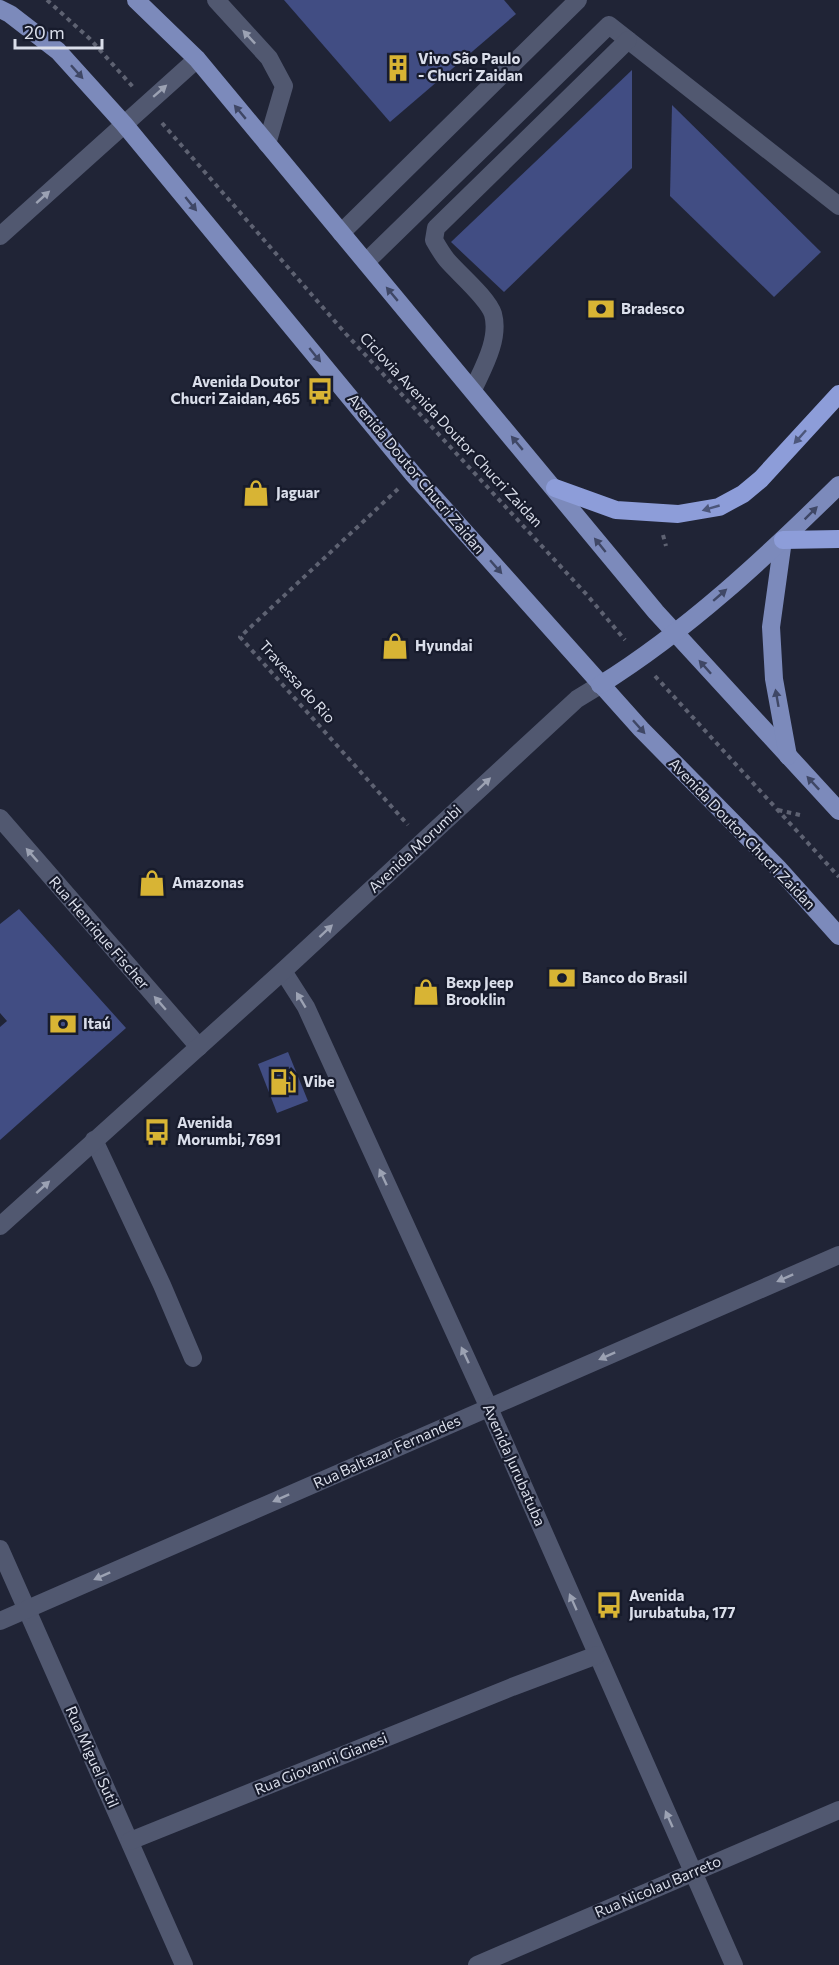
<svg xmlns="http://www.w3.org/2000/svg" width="839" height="1965" viewBox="0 0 839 1965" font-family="Commissioner,sans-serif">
<rect width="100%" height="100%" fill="#202436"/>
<g fill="#414d83">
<polygon points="284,0 504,0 516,14 390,122"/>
<polygon points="632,70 632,168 504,292 451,242"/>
<polygon points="672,105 821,252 774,297 670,196"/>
<polygon points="19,909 126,1028 0,1140 0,1027 7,1021 0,1013 0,924"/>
<polygon points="288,1052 308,1101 277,1113 258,1064"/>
</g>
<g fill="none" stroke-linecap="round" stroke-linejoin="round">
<g stroke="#5e6272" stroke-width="4" stroke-dasharray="4.5 4.5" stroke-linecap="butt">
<polyline points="47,0 90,39 133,87"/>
<polyline points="162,123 346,334 587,595 625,640"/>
<polyline points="398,489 240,637 408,825"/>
<polyline points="663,535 666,546"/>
<polyline points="655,676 839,877"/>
<polyline points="778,810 800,815"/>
</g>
<g stroke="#515870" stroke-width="18">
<polyline points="216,0 269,58 284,86 267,144"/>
<polyline points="341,233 578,0"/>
<polyline points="0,236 197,59"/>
<polyline points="366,262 609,25 839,206"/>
<path d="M473,390C483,368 500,339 493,314C488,298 458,273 447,260C442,254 438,247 434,240L436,228L628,40"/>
<polyline points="0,818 199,1047"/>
<polyline points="283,971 306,1007 489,1408 734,1965"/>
<polyline points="94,1140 162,1285 193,1358"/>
<polyline points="0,1226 283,971 577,699 600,685"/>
<polyline points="0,1549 184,1965"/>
<polyline points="0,1621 839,1255"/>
<polyline points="130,1841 512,1687 597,1655"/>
<polyline points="477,1965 839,1810"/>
</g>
<g stroke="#7c8abb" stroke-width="18">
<polyline points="136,0 197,59 656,612 839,811"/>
<polyline points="0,9 10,14 58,51 124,124 413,474 641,729 778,868 839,936"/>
<polyline points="783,540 771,627 774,679 788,756"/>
<path d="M600,685C688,630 765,558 839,485"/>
</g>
<g stroke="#8d9dd9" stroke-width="18">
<polyline points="555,488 616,510 678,514 719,507 743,494 761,479 839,394"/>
<polyline points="783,540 839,539"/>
</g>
</g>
<defs><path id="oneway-solid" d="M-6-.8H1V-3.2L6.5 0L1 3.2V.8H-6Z" transform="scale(1.5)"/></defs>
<g fill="#9ca2b3">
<use href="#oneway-solid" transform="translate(249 37) rotate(-133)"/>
<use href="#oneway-solid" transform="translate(160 91) rotate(-41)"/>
<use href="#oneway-solid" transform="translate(43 197) rotate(-42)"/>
<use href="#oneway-solid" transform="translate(484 784) rotate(-43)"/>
<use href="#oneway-solid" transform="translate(32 855) rotate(-131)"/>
<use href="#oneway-solid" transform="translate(326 931) rotate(-43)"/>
<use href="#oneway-solid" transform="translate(301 1000) rotate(-121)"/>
<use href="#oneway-solid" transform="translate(160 1003) rotate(-131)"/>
<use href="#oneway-solid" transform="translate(383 1177) rotate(-115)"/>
<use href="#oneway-solid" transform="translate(43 1187) rotate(-42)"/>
<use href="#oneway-solid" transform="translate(785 1278) rotate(156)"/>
<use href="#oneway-solid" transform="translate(465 1355) rotate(-115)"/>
<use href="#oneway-solid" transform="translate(607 1356) rotate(156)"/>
<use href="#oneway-solid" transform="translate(281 1498) rotate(156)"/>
<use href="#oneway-solid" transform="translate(102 1576) rotate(156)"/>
<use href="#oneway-solid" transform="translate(573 1602) rotate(-114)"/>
<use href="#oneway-solid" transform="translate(669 1819) rotate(-114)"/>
</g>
<g fill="#3f4765">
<use href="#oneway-solid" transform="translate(77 72) rotate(48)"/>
<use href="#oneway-solid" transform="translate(240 112) rotate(-130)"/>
<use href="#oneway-solid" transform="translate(191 204) rotate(51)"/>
<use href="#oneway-solid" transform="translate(392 294) rotate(-130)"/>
<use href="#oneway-solid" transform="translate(315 355) rotate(51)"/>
<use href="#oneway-solid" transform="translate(517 443) rotate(-130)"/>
<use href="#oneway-solid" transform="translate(811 513) rotate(-45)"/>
<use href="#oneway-solid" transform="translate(600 545) rotate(-129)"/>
<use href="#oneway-solid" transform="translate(496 567) rotate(49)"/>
<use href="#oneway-solid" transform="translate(720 595) rotate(-41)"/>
<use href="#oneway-solid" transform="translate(705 667) rotate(-132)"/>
<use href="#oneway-solid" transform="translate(777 698) rotate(-100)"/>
<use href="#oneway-solid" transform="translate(639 727) rotate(48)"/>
<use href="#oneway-solid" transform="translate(813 783) rotate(-133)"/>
</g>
<g fill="#4c567a">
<use href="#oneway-solid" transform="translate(800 437) rotate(132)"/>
<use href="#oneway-solid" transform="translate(711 508) rotate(164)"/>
</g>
<defs>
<symbol id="building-bare" viewBox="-9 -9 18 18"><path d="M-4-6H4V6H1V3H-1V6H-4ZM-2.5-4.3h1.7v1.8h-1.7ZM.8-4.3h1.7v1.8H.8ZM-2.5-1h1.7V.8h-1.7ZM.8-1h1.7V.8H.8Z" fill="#d8b434" stroke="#171b2c" stroke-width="2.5" paint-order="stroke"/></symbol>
<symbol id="bank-bare" viewBox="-9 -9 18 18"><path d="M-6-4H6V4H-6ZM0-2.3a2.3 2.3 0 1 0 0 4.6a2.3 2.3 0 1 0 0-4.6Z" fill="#d8b434" stroke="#171b2c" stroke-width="2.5" paint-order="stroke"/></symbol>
<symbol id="bus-bare" viewBox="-9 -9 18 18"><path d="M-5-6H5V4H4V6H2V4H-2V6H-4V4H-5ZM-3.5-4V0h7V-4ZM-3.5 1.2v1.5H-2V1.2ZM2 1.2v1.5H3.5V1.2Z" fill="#d8b434" stroke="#171b2c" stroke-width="2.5" paint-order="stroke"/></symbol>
<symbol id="shop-bare" viewBox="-9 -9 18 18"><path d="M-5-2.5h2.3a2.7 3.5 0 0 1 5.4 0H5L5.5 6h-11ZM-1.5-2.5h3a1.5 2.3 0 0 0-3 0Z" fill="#d8b434" stroke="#171b2c" stroke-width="2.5" paint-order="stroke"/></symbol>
<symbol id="fuel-bare" viewBox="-9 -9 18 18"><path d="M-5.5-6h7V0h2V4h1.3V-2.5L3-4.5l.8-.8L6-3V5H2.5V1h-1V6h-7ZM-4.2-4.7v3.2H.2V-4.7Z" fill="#d8b434" stroke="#171b2c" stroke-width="2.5" paint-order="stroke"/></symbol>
</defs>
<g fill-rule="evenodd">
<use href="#building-bare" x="379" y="49" width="38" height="38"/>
<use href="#bank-bare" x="582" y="290" width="38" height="38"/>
<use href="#bus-bare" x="301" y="372" width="38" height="38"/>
<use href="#shop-bare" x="237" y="474" width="38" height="38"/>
<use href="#shop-bare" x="376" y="627" width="38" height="38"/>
<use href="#shop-bare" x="133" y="864" width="38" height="38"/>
<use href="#bank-bare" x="543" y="959" width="38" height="38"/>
<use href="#shop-bare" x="407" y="973" width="38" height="38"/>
<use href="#bank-bare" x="44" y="1005" width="38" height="38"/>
<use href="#fuel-bare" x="264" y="1063" width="38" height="38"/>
<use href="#bus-bare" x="138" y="1113" width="38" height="38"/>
<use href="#bus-bare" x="590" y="1586" width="38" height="38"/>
</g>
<g text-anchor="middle" stroke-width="4.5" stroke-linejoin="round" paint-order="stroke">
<g font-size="15" font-weight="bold" fill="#dadeea" stroke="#171b2c" text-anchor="start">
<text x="418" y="64">Vivo São Paulo<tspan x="418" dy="17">- Chucri Zaidan</tspan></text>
<text x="621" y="314">Bradesco</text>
<text x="300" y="387" text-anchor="end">Avenida Doutor<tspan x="300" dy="17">Chucri Zaidan, 465</tspan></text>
<text x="276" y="498">Jaguar</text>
<text x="415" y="651">Hyundai</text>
<text x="172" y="888">Amazonas</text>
<text x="582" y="983">Banco do Brasil</text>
<text x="446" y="988">Bexp Jeep<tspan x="446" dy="17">Brooklin</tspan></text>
<text x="83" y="1029">Itaú</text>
<text x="303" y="1087">Vibe</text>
<text x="177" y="1128">Avenida<tspan x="177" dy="17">Morumbi, 7691</tspan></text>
<text x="629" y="1601">Avenida<tspan x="629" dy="17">Jurubatuba, 177</tspan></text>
</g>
<g font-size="15" fill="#dadeea" stroke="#171b2c">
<text transform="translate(451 430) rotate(47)" y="5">Ciclovia Avenida Doutor Chucri Zaidan</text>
<text transform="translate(416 474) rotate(50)" y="5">Avenida Doutor Chucri Zaidan</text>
<text transform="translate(297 682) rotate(48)" y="5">Travessa do Rio</text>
<text transform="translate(742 834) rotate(46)" y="5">Avenida Doutor Chucri Zaidan</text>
<text transform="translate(415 849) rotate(-43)" y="5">Avenida Morumbi</text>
<text transform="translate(99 933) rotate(49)" y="5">Rua Henrique Fischer</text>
<text transform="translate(387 1452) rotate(-24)" y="5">Rua Baltazar Fernandes</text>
<text transform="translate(514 1465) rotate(66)" y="5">Avenida Jurubatuba</text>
<text transform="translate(92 1757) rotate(66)" y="5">Rua Miguel Sutil</text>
<text transform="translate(321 1764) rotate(-22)" y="5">Rua Giovanni Gianesi</text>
<text transform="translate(658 1887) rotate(-23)" y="5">Rua Nicolau Barreto</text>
</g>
</g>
<path d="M15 39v9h87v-9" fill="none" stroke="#dadeea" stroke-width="3"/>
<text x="24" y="39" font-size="18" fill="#dadeea" stroke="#171b2c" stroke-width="4.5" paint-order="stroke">20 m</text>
</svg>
